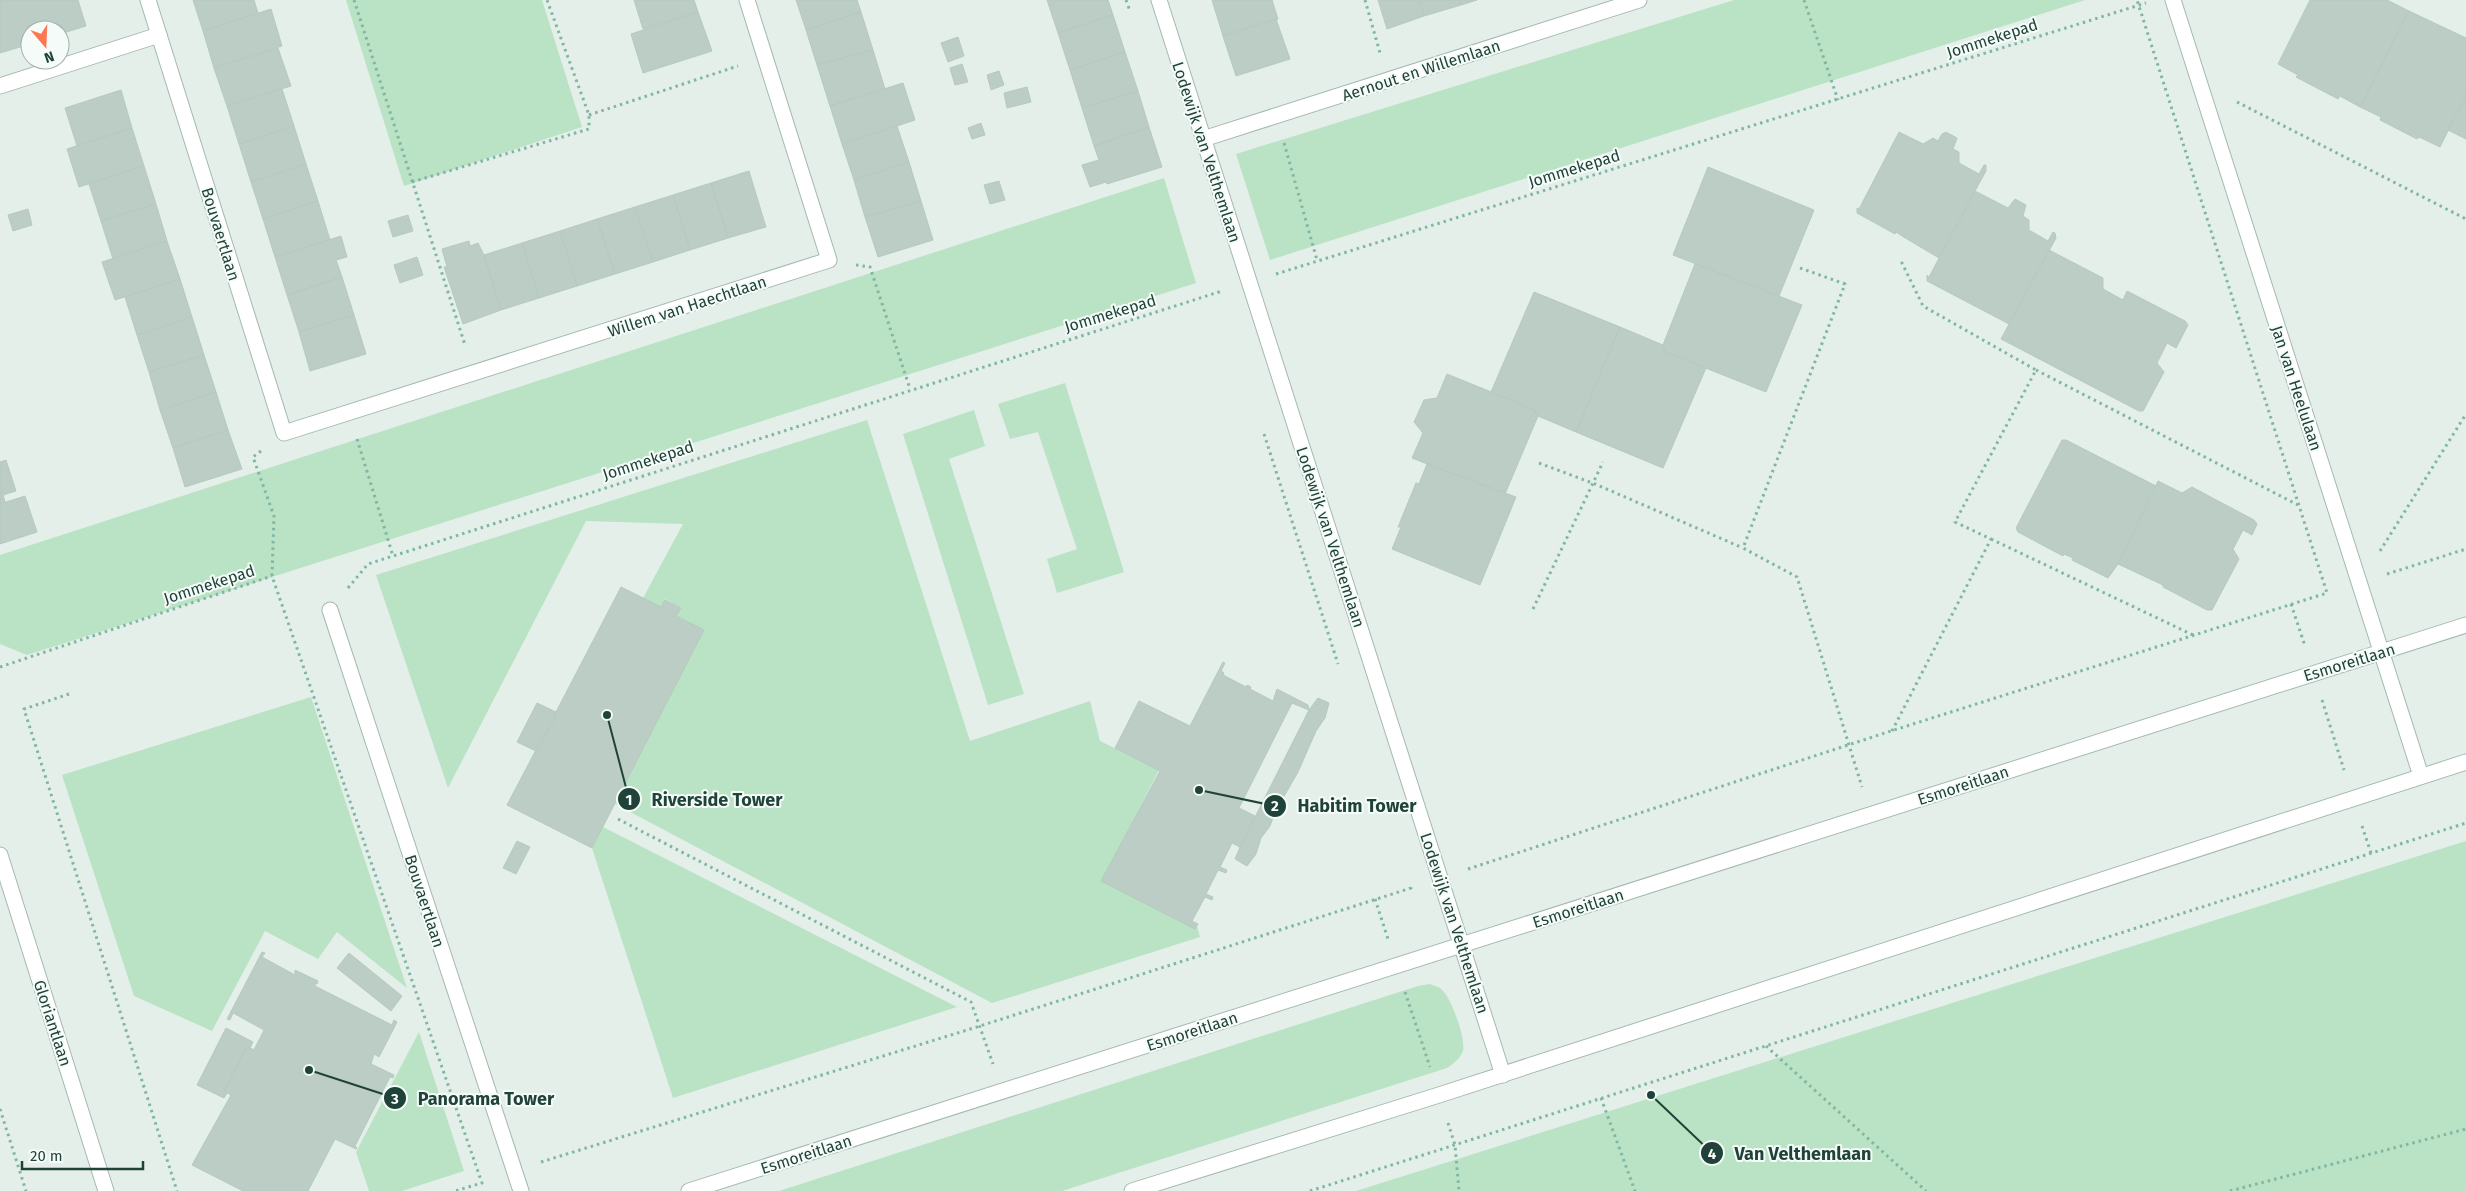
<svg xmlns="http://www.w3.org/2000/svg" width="2466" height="1191" viewBox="0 0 2466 1191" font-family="'Fira Sans',sans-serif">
<rect width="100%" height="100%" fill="#e4efea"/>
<g fill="#bae2c4">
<polygon points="346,0 542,0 582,127 404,186"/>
<polygon points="1734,0 2085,0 1270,260 1236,154"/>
<polygon points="1164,178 1196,283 27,655 0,644 0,555"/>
<polygon points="1065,383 1124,572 1057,593 1047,559 1077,549 1038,432 1010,439 998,404"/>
<polygon points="974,410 985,446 949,459 1024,694 988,705 903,434"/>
<polygon points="867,420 970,741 1090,701 1100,741 1159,770 1102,881 1197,926 1200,937 992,1003 615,804 703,630 676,616 681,608 665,599 661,607 643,598 683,524 586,521 448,788 376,575"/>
<polygon points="311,697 407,988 337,932 318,959 265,931 212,1031 134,996 62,775"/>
<polygon points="603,827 957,1007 673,1098 592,848"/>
<polygon points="2466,841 2466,1191 1356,1191"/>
<path d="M1430,984C1434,986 1438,986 1441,989C1451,996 1466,1039 1463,1051C1460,1059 1453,1064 1447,1068L1062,1191H779L1418,986Z"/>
<polygon points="419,1032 464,1171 402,1191 369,1191 356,1152"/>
</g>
<g fill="#bbcdc5" stroke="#b5cac0">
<polygon points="0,0 78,0 86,26 60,34 60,30 30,30 30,44 0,53"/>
<polygon points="193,0 254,0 258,13 203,31"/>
<polygon points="634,0 694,0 698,12 643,29"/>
<polygon points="796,0 857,0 861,12 806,30"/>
<polygon points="1047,0 1108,0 1113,15 1058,33"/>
<polygon points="1212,0 1272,0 1278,19 1223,36"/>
<polygon points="1378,0 1419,0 1424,16 1387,29"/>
<polygon points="1419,0 1459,0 1461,5 1424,16"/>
<polygon points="1459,0 1477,0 1461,5"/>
<polygon points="2310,0 2387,0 2409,11 2360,107 2340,96 2338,99 2296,77 2298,75 2278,64"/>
<polygon points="271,9 282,46 214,68 203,31"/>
<polygon points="2409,11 2466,38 2466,95 2440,147 2419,137 2417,139 2380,120 2381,117 2360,107"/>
<polygon points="698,12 712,51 643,73 631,34"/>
<polygon points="861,12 873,50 817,65 806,30"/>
<polygon points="1113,15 1125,52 1070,70 1058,33"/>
<polygon points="1276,19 1290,59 1236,76 1223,36"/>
<polygon points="958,37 964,56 948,62 941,43"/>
<polygon points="278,48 291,86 227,106 214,68"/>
<polygon points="873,50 885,89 830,106 817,65"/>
<polygon points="1125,52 1138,91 1082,108 1070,70"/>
<polygon points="962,64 968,82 955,85 950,68"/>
<polygon points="999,71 1004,85 991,90 987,75"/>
<polygon points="903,83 915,120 842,144 830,106"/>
<polygon points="1027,87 1031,102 1007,108 1004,93"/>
<polygon points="282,89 294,126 239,144 227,106"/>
<polygon points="121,90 132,128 77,146 65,108"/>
<polygon points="1138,91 1149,127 1094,146 1082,108"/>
<polygon points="2466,95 2466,139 2448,130"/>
<polygon points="981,123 985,135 972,139 968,128"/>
<polygon points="294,126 306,164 251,182 239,144"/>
<polygon points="897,126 909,162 854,180 842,144"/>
<polygon points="1149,127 1162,167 1107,184 1106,182 1090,187 1082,165 1099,160 1094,146"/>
<polygon points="132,128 144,166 79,187 67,149"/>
<polygon points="1899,132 1923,144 1933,138 1938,141 1942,134 1946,132 1957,138 1953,149 1959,152 1959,163 1979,174 1984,165 1986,165 1986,171 1975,191 1939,258 1902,236 1896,232 1895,234 1857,213 1857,208 1859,209"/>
<polygon points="909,162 921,201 865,217 854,180"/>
<polygon points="306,164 318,201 263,219 251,182"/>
<polygon points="144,166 156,204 101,221 89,184"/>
<polygon points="1708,167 1814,210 1779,296 1673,255"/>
<polygon points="749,171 766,227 728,238 711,183"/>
<polygon points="999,181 1005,200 990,204 984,185"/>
<polygon points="711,183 728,238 690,250 673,195"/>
<polygon points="1975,191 2008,208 2015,199 2026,205 2023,216 2029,220 2029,230 2048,241 2053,232 2055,233 2056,238 2009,324 1927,281 1927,275 1929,277"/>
<polygon points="673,195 690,250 653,262 635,207"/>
<polygon points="318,201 330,240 275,257 263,219"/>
<polygon points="921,201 933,240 878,257 865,217"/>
<polygon points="156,204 167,241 113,259 101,221"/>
<polygon points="635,207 653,262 615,274 597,219"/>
<polygon points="28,209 32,225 13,231 8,215"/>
<polygon points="408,215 413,231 393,237 388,221"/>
<polygon points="597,219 615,274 577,286 560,231"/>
<polygon points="560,231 577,286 539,298 522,243"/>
<polygon points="341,236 347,257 336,260 342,277 287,295 275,257"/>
<polygon points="167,241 180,279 115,300 102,262"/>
<polygon points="469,241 470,246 478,243 484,255 501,310 463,324 444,267 447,267 442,249"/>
<polygon points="522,243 539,298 501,310 484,255"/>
<polygon points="2049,250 2103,278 2103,289 2123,300 2127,291 2185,321 2188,325 2176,348 2167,343 2157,363 2164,372 2143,411 2139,411 2001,339"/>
<polygon points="417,257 423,275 400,283 394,265"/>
<polygon points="1695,264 1802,305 1766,392 1665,352 1663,345"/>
<polygon points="342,277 354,315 299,332 287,295"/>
<polygon points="180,279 192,317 137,335 125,297"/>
<polygon points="1534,292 1620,327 1576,432 1538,416 1533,409 1491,392"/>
<polygon points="354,315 366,354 310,371 299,332"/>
<polygon points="192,317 204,355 149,372 137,335"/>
<polygon points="1620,327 1663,345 1665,352 1706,368 1663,468 1576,432"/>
<polygon points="204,355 216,392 160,410 149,372"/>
<polygon points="1447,374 1533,409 1538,416 1505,494 1412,458 1423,433 1414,422 1424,400 1437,398"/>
<polygon points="216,392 228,430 173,448 160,410"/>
<polygon points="228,430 242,469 185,487 173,448"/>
<polygon points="2062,440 2066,440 2156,486 2118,564 2108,578 2072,560 2073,558 2064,554 2063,556 2018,532 2016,528"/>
<polygon points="6,460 16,491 3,495 5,502 0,504 0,462"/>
<polygon points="1427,464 1516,497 1480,585 1392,549 1401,527 1398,527 1416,483 1419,484"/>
<polygon points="2158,481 2182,493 2192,487 2254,520 2257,524 2252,535 2243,530 2233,549 2239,559 2212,610 2207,610 2163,587 2163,585 2118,564"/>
<polygon points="25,496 37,532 0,544 0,504"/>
<polygon points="621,587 661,607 665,600 681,608 676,616 704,630 592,848 507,805 538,746 539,748 556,712"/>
<polygon points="1223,662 1225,663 1221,671 1224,673 1223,675 1246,687 1247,685 1251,687 1250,689 1273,701 1277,689 1308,705 1309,710 1292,703 1239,808 1255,816 1240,847 1232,843 1220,867 1227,870 1226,873 1218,870 1206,894 1213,897 1212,900 1205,897 1192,921 1198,924 1195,929 1101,881 1160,771 1115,748 1139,701 1190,726"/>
<polygon points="1318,698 1329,703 1325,718 1316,731 1298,772 1275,812 1270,826 1261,838 1256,854 1247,866 1235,859 1240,847 1309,710"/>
<polygon points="537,703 556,712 553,718 555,718 536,751 517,742"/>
<polygon points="517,841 530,847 516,874 503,868"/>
<polygon points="262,952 265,953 262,957 295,975 295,970 318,981 317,984 315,983 315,986 392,1025 394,1020 397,1022 379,1057 374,1054 371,1064 394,1075 393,1078 390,1077 355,1146 357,1148 356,1149 335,1139 308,1191 243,1191 192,1165 231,1095 224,1091 247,1046 254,1050 264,1030 233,1013 230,1020 227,1019"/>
<polygon points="349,953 402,996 391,1011 337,968"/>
<polygon points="226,1028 253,1042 250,1048 247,1046 224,1091 227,1093 224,1098 197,1085"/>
</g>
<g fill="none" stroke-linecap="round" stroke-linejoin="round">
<defs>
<g id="minor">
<polyline points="148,0 159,35"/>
<polyline points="1159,0 1503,1075"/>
<polyline points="2173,0 2421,776"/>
<polyline points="0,86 159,35 284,433 829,260 747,0"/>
<polyline points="1203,139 1639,0"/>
<polyline points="330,610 521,1191"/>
<polyline points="0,855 106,1191"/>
<polyline points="689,1191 2466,625"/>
<polyline points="1132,1191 1439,1095 2466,762"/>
</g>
</defs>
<use href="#minor" stroke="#a5b8b1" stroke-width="17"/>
<g stroke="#80b6a4" stroke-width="3" stroke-dasharray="2.5 4" stroke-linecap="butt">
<polyline points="354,0 465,345"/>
<polyline points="1126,0 1130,11"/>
<polyline points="1365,0 1380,53"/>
<polyline points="1804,0 1838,100"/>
<polyline points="2237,102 2466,219"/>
<polyline points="589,115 738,66"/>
<polyline points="1284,143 1317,260"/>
<polyline points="412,182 589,129 589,115 547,0"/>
<polyline points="856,265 870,267 910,389"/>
<polyline points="1800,268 1845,284 1743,548 1797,577 1862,787"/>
<polyline points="1276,274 2146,3"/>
<polyline points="2036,370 2298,505"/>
<polyline points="1264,434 1338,664"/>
<polyline points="357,439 393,556"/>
<polyline points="261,451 253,457 274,516 272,576 482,1183 455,1191"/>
<polyline points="1539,463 1595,484 1743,548"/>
<polyline points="1991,539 2193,635"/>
<polyline points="2380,551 2466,414"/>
<polyline points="2387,574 2466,549"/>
<polyline points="348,588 368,564 1222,291"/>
<polyline points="2291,604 2305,646"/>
<polyline points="1533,609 1603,462"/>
<polyline points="0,667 272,576"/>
<polyline points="69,694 24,709 177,1191"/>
<polyline points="2322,700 2344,770"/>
<polyline points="1892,731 1991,539 1955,522 2036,370 1923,306 1901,261"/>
<polyline points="618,819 971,1002 993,1064"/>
<polyline points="2362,826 2371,853"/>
<polyline points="1468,869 1891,731 2327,593 2137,0"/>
<polyline points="1375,899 1388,939"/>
<polyline points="1405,992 1430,1067"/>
<polyline points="1766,1046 1926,1191"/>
<polyline points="1601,1098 1635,1191"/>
<polyline points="0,1109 26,1191"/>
<polyline points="1448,1123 1455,1145 1459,1191"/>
<polyline points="541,1162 980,1026 1411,888 1410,886"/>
<polyline points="1310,1191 2466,823"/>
<polyline points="2230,1191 2466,1129"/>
</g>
<use href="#minor" stroke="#fff" stroke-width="15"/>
</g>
<g text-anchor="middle" stroke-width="4" stroke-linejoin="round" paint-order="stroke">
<g font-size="16" fill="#204339" stroke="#f5fbf8">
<text transform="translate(1992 38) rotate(-18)" y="6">Jommekepad</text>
<text transform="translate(1421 70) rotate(-18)" y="6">Aernout en Willemlaan</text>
<text transform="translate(1207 152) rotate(72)" y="6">Lodewijk van Velthemlaan</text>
<text transform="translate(1574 168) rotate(-17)" y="6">Jommekepad</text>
<text transform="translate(221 234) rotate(73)" y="6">Bouvaertlaan</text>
<text transform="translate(687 306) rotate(-18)" y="6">Willem van Haechtlaan</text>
<text transform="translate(1110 313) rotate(-17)" y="6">Jommekepad</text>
<text transform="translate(2297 388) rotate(72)" y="6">Jan van Heelulaan</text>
<text transform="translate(648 460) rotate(-18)" y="6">Jommekepad</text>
<text transform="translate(1331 537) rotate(72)" y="6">Lodewijk van Velthemlaan</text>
<text transform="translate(209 584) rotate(-18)" y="6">Jommekepad</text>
<text transform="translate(2349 662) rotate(-17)" y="6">Esmoreitlaan</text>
<text transform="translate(1963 785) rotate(-18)" y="6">Esmoreitlaan</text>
<text transform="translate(425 901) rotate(72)" y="6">Bouvaertlaan</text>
<text transform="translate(1578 908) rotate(-18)" y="6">Esmoreitlaan</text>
<text transform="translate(1455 923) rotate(72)" y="6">Lodewijk van Velthemlaan</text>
<text transform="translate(53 1023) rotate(72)" y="6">Gloriantlaan</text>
<text transform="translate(1192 1031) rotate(-18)" y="6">Esmoreitlaan</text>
<text transform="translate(806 1154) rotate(-18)" y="6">Esmoreitlaan</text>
</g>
</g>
<path fill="none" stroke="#204339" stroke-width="2" d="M607 715L629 799M1199 790L1275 806M309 1070L395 1098M1651 1095L1712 1153"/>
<g fill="#204339" stroke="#f5fbf8" stroke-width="2">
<circle cx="607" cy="715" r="5"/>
<circle cx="1199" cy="790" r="5"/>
<circle cx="309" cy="1070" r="5"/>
<circle cx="1651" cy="1095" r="5"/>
<circle cx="629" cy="799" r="12"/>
<circle cx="1275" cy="806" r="12"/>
<circle cx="395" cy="1098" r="12"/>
<circle cx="1712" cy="1153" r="12"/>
</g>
<g font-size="15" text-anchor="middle" font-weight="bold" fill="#fff">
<text x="629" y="805">1</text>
<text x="1275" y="811">2</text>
<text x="395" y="1104">3</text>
<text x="1712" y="1159">4</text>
</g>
<g font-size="18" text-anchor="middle" font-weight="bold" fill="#204339" stroke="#f5fbf8" stroke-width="4" stroke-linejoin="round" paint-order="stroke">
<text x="717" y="806">Riverside Tower</text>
<text x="1357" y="812">Habitim Tower</text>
<text x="486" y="1105">Panorama Tower</text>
<text x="1803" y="1160">Van Velthemlaan</text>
</g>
<g transform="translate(45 45) rotate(161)"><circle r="24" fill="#f5fbf8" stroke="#a0b1ac"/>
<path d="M0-4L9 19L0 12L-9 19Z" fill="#ff7752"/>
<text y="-8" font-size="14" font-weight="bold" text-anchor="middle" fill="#204339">N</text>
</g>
<path d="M22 1161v8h121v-8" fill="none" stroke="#204339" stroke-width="2.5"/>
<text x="30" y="1161" font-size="15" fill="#204339" stroke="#f5fbf8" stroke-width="4" paint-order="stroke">20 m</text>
</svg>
